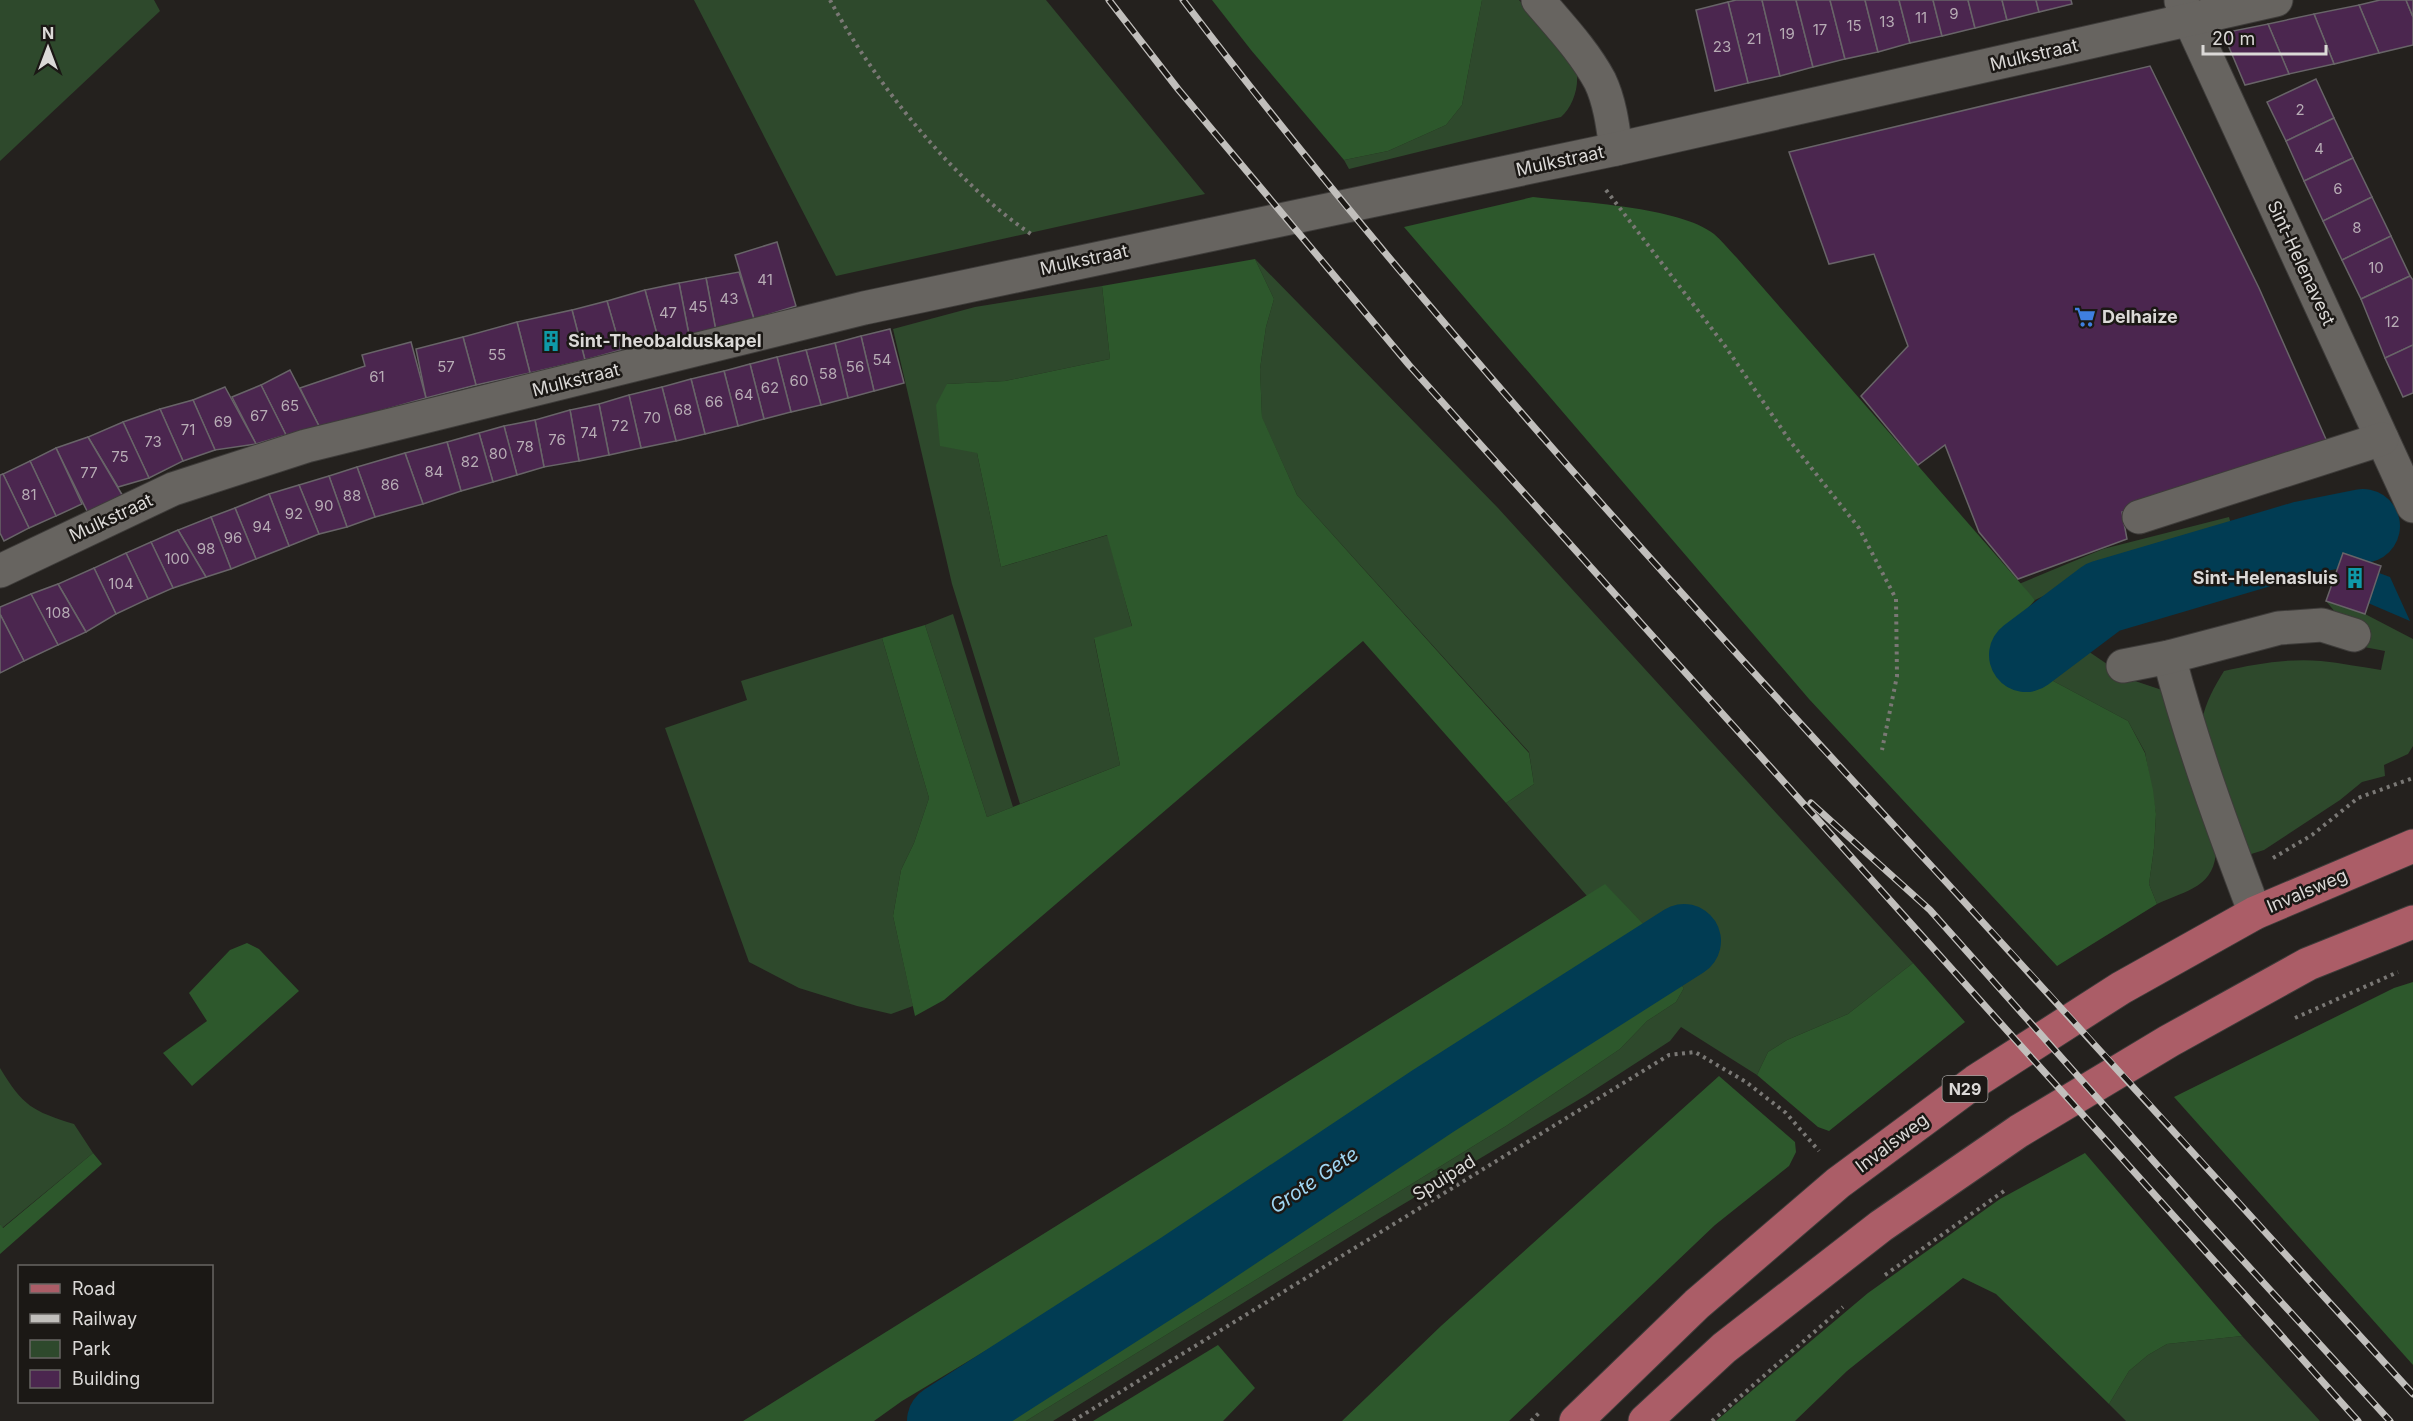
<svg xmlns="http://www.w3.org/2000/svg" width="2413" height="1421" viewBox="0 0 2413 1421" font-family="Inter,sans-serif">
<rect width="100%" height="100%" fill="#24211e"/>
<g fill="#2e492c">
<polygon points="0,0 154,0 160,11 0,161"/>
<polygon points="694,0 1046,0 1205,194 836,276"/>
<path d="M1482,0H1519C1530,13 1570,52 1575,65C1581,82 1574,106 1561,117L1349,169L1344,160L1388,151L1446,125L1462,105Z"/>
<polygon points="1255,259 1498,508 1913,963 1848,1014 1787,1040 1768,1052 1757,1075 1681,1027 1670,1041 1585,1096 1380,1218 1053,1421 1026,1421 1506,1126 1620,1049 1647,1021 1676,1002 1684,988 1676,980 1691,969 1699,946 1683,928 1653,934 1605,885 1587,896 1506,803 1534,784 1529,752 1297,495 1262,418 1260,369 1266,327 1274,299"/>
<polygon points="1102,286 1110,359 1005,381 947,384 977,453 1001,567 1108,535 1132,627 1094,639 1120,765 1020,804 952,584 893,329 975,307"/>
<polygon points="2229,517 2236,542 2183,554 2115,562 2035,600 2019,584 2103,549"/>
<path d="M2326,601L2365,614L2413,639V746L2408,754L2384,765L2385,776L2362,782L2340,800L2264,850L2248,855L2202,720C2206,702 2214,687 2224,671C2255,664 2288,658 2321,661C2341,663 2361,667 2381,670L2385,651L2364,647Z"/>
<polygon points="953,614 1013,807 987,817 925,625"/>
<polygon points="882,638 929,798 914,843 901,870 893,916 913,1006 891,1014 857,1006 799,988 749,962 665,728 747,700 741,681"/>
<path d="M2082,647L2129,679L2162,690L2216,848C2216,887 2187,890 2157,904L2149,884L2154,848L2156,814L2145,752L2128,721L2042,675Z"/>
<path d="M0,1068C23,1106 32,1111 74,1124L93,1153L2,1228L0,1224Z"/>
<polygon points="2242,1336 2320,1421 2126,1421 2109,1404 2129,1371 2148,1355 2167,1344"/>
</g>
<g fill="#2d582c">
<polygon points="1212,0 1482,0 1462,105 1446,125 1388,151 1344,160 1251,50"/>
<path d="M1533,197C1578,202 1680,207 1714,234C1722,241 1729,250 1737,258L2035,600L1996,644L2042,675L2128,721L2145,753L2153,790L2156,814L2154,848L2149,884L2157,904L2057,966L1809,699L1404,227Z"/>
<polygon points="1255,259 1274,299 1266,327 1260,369 1262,417 1297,495 1529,753 1534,784 1506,803 1363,641 944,1000 915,1016 893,916 901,870 914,843 929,798 882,638 925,625 987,817 1120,765 1094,638 1132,626 1107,535 1001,567 977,453 940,446 936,405 947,384 1005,381 1110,359 1102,286"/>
<polygon points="1605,884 1653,934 1637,949 1495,1045 902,1401 874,1421 743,1421"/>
<polygon points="247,943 259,949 299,991 192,1086 163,1053 207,1021 189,993 230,950"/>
<polygon points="1913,963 1965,1022 1829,1131 1818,1127 1757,1075 1768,1052 1787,1040 1848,1014"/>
<polygon points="1664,979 1676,980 1684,988 1676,1002 1647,1021 1620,1049 1506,1126 1026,1421 971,1421 1520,1080 1638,1000"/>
<polygon points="2413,982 2413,1365 2174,1097 2394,988"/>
<polygon points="1719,1076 1795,1142 1796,1152 1789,1166 1715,1225 1509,1421 1342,1421 1441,1326"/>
<polygon points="93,1153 102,1164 0,1254 0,1224 3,1228"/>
<polygon points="2085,1153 2242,1336 2167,1344 2148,1355 2129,1371 2109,1404 1996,1294 1963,1278 1847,1371 1795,1421 1716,1421 1868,1293 2000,1199"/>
<polygon points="1218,1345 1255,1388 1223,1421 1093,1421"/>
</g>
<polygon fill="#013c53" points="2379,573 2390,577 2410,621 2368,603"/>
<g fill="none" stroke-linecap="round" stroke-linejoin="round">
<g stroke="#013c53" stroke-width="74">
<polyline points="2026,655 2103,597 2303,538 2363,526"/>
<polyline points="944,1421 1181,1269 1433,1101 1684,941"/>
</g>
</g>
<g fill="#4b264f" stroke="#686468" stroke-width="1.5">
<polygon points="1736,0 1762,0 1780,76 1748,83 1728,2"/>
<polygon points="1762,0 1796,0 1813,67 1780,76"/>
<polygon points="1796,0 1830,0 1845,59 1813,67"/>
<polygon points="1830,0 1865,0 1878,52 1845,59"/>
<polygon points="1865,0 1899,0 1910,43 1878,52"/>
<polygon points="1899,0 1933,0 1942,36 1910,43"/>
<polygon points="1933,0 1968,0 1975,28 1942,36"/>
<polygon points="1968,0 2002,0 2007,20 1975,28"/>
<polygon points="2002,0 2036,0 2039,12 2007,20"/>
<polygon points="2036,0 2071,0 2072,4 2039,12"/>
<polygon points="2380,0 2406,0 2413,17 2413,45 2379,53 2359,5"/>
<polygon points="2406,0 2413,0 2413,17"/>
<polygon points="1728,2 1748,83 1715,91 1696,10"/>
<polygon points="2359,5 2379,53 2334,64 2314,14"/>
<polygon points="2314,14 2334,64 2289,74 2268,24"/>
<polygon points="2268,24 2289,74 2245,85 2223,33"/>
<polygon points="2150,66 2259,288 2329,446 2122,512 2127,539 2018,579 1979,532 1945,445 1918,465 1861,396 1908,346 1874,254 1829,264 1789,152"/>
<polygon points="2316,79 2334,118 2286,141 2267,102"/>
<polygon points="2334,118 2353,158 2304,181 2286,141"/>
<polygon points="2353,158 2372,197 2323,221 2304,181"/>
<polygon points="2372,197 2391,236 2342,260 2323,221"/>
<polygon points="2391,236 2410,276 2361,299 2342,260"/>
<polygon points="777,242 796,306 754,319 735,255"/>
<polygon points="739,272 754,319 716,331 706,278"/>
<polygon points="2410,276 2413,280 2413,345 2385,358 2361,299"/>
<polygon points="706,278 716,331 689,335 679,283"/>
<polygon points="679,283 689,335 659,342 645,290"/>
<polygon points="645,290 659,342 621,350 607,301"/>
<polygon points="607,301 621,350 585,360 572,310"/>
<polygon points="572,310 585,360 530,373 517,322"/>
<polygon points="517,322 530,373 476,385 463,337"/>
<polygon points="890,329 904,383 874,391 861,336"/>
<polygon points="861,336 874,391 848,398 835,343"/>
<polygon points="463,337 476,385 426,398 416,349"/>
<polygon points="411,342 426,398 320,428 300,388 365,366 362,355"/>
<polygon points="835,343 848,398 821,405 806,350"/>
<polygon points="2413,345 2413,393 2403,397 2385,358"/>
<polygon points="806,350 821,405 791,412 777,357"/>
<polygon points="777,357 791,412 764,419 750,364"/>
<polygon points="750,364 764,419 738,426 724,371"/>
<polygon points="290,370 320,428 286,435 261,385"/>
<polygon points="724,371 738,426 705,434 691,379"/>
<polygon points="691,379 705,434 676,441 662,387"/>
<polygon points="261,385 286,435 256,444 232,397"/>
<polygon points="225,387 256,444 215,450 193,400"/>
<polygon points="662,387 676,441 641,448 629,395"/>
<polygon points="629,395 641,448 609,455 599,404"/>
<polygon points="193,400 215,450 183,461 160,409"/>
<polygon points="599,404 609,455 579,461 570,410"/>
<polygon points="160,409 183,461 149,478 123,422"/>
<polygon points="570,410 579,461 544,467 535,420"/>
<polygon points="535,420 544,467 517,475 504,426"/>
<polygon points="123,422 149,478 118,487 88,437"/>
<polygon points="504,426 517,475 493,482 479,433"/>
<polygon points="479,433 493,482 461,491 447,442"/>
<polygon points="88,437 124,498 88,513 56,448"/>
<polygon points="447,442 461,491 423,504 405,453"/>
<polygon points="56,448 82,504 56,516 30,461"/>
<polygon points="405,453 423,504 375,517 357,467"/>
<polygon points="30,461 56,516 29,528 3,474"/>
<polygon points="357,467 375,517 347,527 329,476"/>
<polygon points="3,474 29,528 4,541 0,533 0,475"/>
<polygon points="329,476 347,527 319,534 299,485"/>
<polygon points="299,485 319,534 289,546 269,494"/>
<polygon points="269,494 289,546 256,559 235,508"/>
<polygon points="235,508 256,559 231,569 211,517"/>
<polygon points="211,517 231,569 206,577 178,530"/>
<polygon points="178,530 206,577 173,588 151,542"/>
<polygon points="151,542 173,588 148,599 126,553"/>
<polygon points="126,553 148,599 116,614 94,568"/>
<polygon points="2343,553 2381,566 2365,614 2326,601"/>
<polygon points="94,568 116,614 86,632 58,584"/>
<polygon points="58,584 86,632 58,645 31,594"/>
<polygon points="31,594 58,645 24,661 0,614 0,607"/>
<polygon points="0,614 24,661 0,673"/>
</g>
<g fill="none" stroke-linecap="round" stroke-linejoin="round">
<defs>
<g id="minor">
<path d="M1538,0C1560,26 1584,51 1600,81C1610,102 1613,127 1616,149"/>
<polyline points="2181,1 2413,506"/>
<polyline points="2139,517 2382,439"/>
<polyline points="0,571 173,489 306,446 864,308 1616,149 2276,0"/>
<path d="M2169,657C2192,744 2223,829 2255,913"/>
<polyline points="2123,666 2169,657 2279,628 2322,625 2354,635"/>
</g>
<g id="major">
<polyline points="1576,1421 1697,1304 1838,1183 1976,1081 2121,988 2255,913 2413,846"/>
<polyline points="1645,1421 1724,1348 1881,1226 2019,1131 2169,1041 2308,964 2413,922"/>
</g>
</defs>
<use href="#minor" stroke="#3e3c3a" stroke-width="35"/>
<use href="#major" stroke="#3e3c3a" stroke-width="35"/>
<g stroke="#7a7875" stroke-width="4" stroke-dasharray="3 4.5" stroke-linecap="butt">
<path d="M830,0C874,82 954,182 1031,234"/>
<polyline points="1606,190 1725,346 1790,441 1859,528 1896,599 1897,676 1882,750"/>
<polyline points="2273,858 2312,835 2358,798 2413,778"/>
<polyline points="2295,1018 2398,972"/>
<polyline points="1885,1275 2004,1191"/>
<polyline points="1073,1421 1669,1055 1695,1052 1746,1082 1786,1113 1819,1151"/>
<polyline points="1531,1421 1539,1413"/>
<polyline points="1712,1421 1843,1307"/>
</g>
<use href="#minor" stroke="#676460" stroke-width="33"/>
<use href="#major" stroke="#ab5d67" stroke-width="33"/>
<defs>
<g id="rail">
<polyline points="1109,0 1178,89 1409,365 2358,1421"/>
<path d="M1183,0C1419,310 1683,597 1947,883C2103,1052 2257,1224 2413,1394"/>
<polyline points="1811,803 1930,910 2206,1220 2390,1421"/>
</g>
</defs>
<use href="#rail" stroke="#c1bfbc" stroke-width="7"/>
<use href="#rail" stroke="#1b1815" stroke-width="4.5" stroke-dasharray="14" stroke-linecap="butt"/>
</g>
<defs>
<symbol id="supermarket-bare" viewBox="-9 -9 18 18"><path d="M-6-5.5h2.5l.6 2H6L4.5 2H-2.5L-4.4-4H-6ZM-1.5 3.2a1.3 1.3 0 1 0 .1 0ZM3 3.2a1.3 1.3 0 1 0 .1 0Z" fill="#3f7fe0" stroke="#1b1815" stroke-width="2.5" paint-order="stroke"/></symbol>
<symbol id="building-bare" viewBox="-9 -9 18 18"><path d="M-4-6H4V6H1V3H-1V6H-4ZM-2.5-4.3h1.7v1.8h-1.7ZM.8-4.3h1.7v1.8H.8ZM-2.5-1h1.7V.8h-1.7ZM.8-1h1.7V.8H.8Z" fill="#0f9aa8" stroke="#1b1815" stroke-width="2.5" paint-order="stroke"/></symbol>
</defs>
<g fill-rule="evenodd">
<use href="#supermarket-bare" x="2070" y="302" width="30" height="30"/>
<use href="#building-bare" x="536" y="326" width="30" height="30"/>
<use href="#building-bare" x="2340" y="563" width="30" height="30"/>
</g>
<g text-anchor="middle" stroke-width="5" stroke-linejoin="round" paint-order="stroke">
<g font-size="15" fill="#b7acb5">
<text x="1954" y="19">9</text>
<text x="1921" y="23">11</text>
<text x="1887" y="27">13</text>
<text x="1854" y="31">15</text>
<text x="1820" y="35">17</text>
<text x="1787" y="39">19</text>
<text x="1754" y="44">21</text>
<text x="1722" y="52">23</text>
<text x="2300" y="115">2</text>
<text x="2319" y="154">4</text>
<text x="2338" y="194">6</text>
<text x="2357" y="233">8</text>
<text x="2376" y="273">10</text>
<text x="765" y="285">41</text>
<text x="729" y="304">43</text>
<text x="698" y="312">45</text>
<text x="668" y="318">47</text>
<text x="2392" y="327">12</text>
<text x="497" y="360">55</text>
<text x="882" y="365">54</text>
<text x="446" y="372">57</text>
<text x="855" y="372">56</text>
<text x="828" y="379">58</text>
<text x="377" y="382">61</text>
<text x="799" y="386">60</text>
<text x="770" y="393">62</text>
<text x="744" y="400">64</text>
<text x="714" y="407">66</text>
<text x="290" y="411">65</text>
<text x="683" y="415">68</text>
<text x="259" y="421">67</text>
<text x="652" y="423">70</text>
<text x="223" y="427">69</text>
<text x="620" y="431">72</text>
<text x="188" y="435">71</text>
<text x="589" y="438">74</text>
<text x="557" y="445">76</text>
<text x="153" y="447">73</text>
<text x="525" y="452">78</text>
<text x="498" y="459">80</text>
<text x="120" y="462">75</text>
<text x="470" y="467">82</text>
<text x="434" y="477">84</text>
<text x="89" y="478">77</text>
<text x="390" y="490">86</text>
<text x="29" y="500">81</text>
<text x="352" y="501">88</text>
<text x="324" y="511">90</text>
<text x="294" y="519">92</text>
<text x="262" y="532">94</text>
<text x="233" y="543">96</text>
<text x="206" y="554">98</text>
<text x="177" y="564">100</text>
<text x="121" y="589">104</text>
<text x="58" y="618">108</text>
</g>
<rect fill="#1b1815" stroke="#a19f9d" stroke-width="1.5" x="1942.5" y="1076" width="45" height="26" rx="4.5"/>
<g font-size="16" font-weight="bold" fill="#dbd9d7">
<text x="1965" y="1095">N29</text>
</g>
<g font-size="18" fill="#dbd9d7" stroke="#1b1815">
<text transform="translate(2034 55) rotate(-13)" y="6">Mulkstraat</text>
<text transform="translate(1560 161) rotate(-12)" y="6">Mulkstraat</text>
<text transform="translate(1084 260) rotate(-12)" y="6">Mulkstraat</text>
<text transform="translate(2301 263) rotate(65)" y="6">Sint-Helenavest</text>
<text transform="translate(576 380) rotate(-14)" y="6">Mulkstraat</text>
<text transform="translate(111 518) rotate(-25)" y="6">Mulkstraat</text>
<text transform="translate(2307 891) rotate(-23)" y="6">Invalsweg</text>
<text transform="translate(1892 1143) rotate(-37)" y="6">Invalsweg</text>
<text transform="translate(1444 1178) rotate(-32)" y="6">Spuipad</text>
</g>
<g font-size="18" font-weight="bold" fill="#dbd9d7" stroke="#1b1815" text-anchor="start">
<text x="2102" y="323">Delhaize</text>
<text x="568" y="347">Sint-Theobalduskapel</text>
<text x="2338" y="584" text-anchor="end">Sint-Helenasluis</text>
</g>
<g font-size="20" font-style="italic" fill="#a0d6f3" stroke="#1b1815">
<text transform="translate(1314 1180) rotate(-34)" y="7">Grote Gete</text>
</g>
</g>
<rect x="18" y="1265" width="195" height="138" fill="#1b1815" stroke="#686563" stroke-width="1.5"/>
<rect x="30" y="1284" width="30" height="9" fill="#ab5d67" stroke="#686563" stroke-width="1.5"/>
<text x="72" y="1295" font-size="18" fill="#dbd9d7">Road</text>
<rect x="30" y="1314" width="30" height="9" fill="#c1bfbc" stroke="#686563" stroke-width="1.5"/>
<text x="72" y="1325" font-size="18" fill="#dbd9d7">Railway</text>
<rect x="30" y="1340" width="30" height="18" fill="#2e492c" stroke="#686563" stroke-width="1.5"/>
<text x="72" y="1355" font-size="18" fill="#dbd9d7">Park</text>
<rect x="30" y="1370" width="30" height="18" fill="#4b264f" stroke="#686563" stroke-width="1.5"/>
<text x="72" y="1385" font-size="18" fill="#dbd9d7">Building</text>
<g transform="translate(48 48)" stroke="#1b1815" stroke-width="4.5" paint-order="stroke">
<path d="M0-4.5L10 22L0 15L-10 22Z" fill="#dbd9d7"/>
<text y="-9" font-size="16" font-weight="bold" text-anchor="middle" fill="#dbd9d7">N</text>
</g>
<path d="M2203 45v9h123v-9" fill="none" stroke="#dbd9d7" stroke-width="3"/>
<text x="2212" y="45" font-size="18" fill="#dbd9d7" stroke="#1b1815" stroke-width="4.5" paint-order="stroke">20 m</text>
</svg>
